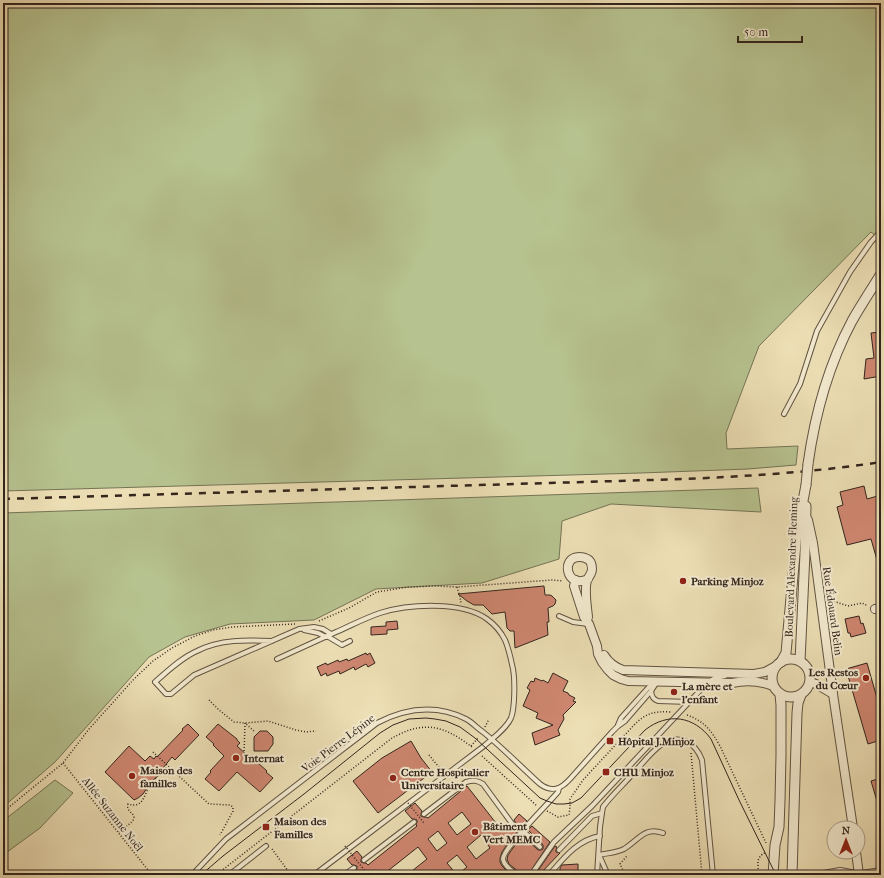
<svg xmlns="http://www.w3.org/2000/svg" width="884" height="878" viewBox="0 0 884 878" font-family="'IM FELL French Canon',serif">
<rect width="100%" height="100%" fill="#eddfb5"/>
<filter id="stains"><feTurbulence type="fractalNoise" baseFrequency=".005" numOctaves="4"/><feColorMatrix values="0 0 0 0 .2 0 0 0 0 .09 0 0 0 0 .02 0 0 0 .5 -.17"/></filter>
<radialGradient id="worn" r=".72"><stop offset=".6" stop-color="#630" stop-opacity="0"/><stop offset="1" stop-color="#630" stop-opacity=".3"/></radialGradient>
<g fill="#b6c28f" stroke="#747456">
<polygon points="3,3 881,3 881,240 871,232 759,346 726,433 727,449 798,446 796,465 748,469 641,473 3,491"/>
<polygon points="758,488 761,512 611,504 562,521 559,559 482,583 376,589 314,620 230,624 185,637 149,657 55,762 3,807 3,513"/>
<polygon points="55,780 73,793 40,828 3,855 3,821"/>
</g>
<g fill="#cf8771" stroke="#32251d" fill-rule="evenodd">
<polygon points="881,332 881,376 864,379 866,359 874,358 871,333"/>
<polygon points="864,486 867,499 881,495 881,567 879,567 871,539 847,545 837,507 843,505 840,492"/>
<polygon points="544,586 545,595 550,595 552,596 556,600 555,604 553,606 548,608 549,622 547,622 548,635 515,648 514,631 510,631 507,628 505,612 492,614 483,605 474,605 467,601 458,594"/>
<polygon points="859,616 861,624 863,623 866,633 851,637 850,633 848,633 845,619"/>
<polygon points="397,621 398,629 387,630 387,634 371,635 371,627 386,626 386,622"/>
<polygon points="366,653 367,655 370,653 375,663 368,667 366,664 355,670 354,667 340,674 339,671 327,676 326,673 321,676 317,667 326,663 327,665 338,660 339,662 347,659 348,661"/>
<polygon points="867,663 881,712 881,740 868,744 846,669"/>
<polygon points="553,673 568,681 563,691 568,693 569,695 575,698 573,701 576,702 563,715 564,719 558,730 560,735 535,745 532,733 553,725 536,718 538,713 523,706 530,690 527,688 531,681 534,682 535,678 542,681 543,680 548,683"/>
<polygon points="188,724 199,735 175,760 172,757 163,768 163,770 158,776 146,786 147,788 143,794 138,798 134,800 105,772 129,746 145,761 150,756 154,759 156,756 157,757 183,730 182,729"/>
<polygon points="218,724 237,739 237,740 240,743 237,746 248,756 249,755 267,771 266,772 273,778 260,792 253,786 237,772 219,791 205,779 211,772 210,771 224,756 213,745 214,744 206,737"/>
<polygon points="260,731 267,731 273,737 273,744 268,751 254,751 254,737"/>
<polygon points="411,741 421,758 432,772 378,813 353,781 382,758"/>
<polygon points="881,778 881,808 879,808 871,781"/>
<path d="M467,786L503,832L509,826L512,828H515L516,824L514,820L519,814L527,821L519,828V830L508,843L502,852L500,858V862L502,866L511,875H441L437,871L432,875H407L427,859L418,847L389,870L393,875H360L356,871L357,868V866L354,865H352L347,859L357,851L362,857L361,860V862L364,863H366L368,865L417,826L416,825L417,822V820L414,819H412L405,811L415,803L422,811L421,814V816L424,817H426L428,818ZM462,812L471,824L457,835L448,823ZM438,831L447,843L437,851L428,839ZM481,835L490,848L476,859L467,847ZM457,855L467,867L457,875L447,863Z"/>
<polygon points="532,826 550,842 528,875 520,875 519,872 509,864 507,859 508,855 513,848 523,836 538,850 541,850 543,849 543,845 528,830"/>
<polygon points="555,846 557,847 556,850 556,852 560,853 539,875 535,875"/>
<polygon points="578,864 578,875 560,875 560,868 562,865"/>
</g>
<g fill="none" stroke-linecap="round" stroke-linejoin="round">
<defs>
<g id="service">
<polyline points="784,414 800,384 817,331 850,272 871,242 881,231"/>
<polyline points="559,616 573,622 588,624"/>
<polyline points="304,630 318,633 326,637"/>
<polyline points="327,636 342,645 350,641"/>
<path d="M272,641C247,640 220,639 197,651C181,658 168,671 155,682L166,694H171L194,675L299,629L314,627L323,629L331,634"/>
<path d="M277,659C297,650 316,641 336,632C350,626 365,618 380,613C409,604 462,601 487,619C494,624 501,632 505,640C509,649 511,660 513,669C515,680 515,708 511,718C506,729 493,738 484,746L314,875"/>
<path d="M651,691C652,697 653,699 658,701L690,702"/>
<polyline points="618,725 621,718 648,688 655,683"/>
<path d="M424,814L466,782C473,780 477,780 483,784L513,825"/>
<polyline points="522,830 540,847"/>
<polyline points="559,850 592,816 602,813"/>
<path d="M599,855C607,853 616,853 624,849C638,841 644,826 663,833"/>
<polyline points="599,855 608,875"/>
<polyline points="364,860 414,822"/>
<path d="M192,875L226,839L377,723C406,708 436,704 466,719C472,722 477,728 483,732C503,748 521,767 540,784C552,793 561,789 570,779L612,732L618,726L625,721L651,691L657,682"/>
<polyline points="229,875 266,846"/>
<polyline points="344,875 354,868"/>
<path d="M517,875C512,871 504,866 503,859C503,848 549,803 558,792L559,788"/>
<polyline points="531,875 554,842 592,806 707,683 715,678 725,676"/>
<path d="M549,875C563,859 577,840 600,836"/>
<path d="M597,875L600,827L602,813L603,807C611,796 621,787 630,777C635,771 641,765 647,758C657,747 669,735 686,741C694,745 699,752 702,760L713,875"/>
</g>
<g id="minor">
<polyline points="808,520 813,543 833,694 853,828"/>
<path d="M588,579C566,590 560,556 580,557C583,557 586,558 589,560C591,562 592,565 592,569C592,574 589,576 587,580C584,591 587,606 588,617"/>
<path d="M576,580L574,586L584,617L589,624L597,646L598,654L602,662L608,670L613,675L621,679L628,681L732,683C746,680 760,681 773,686"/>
<polyline points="875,609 881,608"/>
<path d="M604,655C609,663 614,667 623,670L754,674L765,672L776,666"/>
<polyline points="810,682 816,684 833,694"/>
<polyline points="856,852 859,875"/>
<polyline points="824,875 840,872 856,875"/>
<polyline points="862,875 881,872"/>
</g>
<g id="tertiary">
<path d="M808,464C815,414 828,366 852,321C861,305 871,290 881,274"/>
<circle cx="791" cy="678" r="19"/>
<polyline points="800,661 805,553 806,506"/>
<polyline points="781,662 786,653 797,532 806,485"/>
<polyline points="773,875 775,845 779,827 780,801 781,755 781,705 780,694"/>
<polyline points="792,875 797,713 798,703 801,695"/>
</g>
</defs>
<use href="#service" stroke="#615443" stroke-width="6"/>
<use href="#minor" stroke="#615443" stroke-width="10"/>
<use href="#tertiary" stroke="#615443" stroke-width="11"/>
<g stroke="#32251d" stroke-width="1.5" stroke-dasharray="1 2" stroke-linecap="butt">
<polyline points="457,587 460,597 461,603"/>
<polyline points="828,602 833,601 848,606 862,603 868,606"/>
<polyline points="319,621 349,608 377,592 408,587 435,586 457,587 552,580 563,581"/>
<polyline points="209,700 219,710 234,722 245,723 268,721 296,730 306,732 316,731"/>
<path d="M687,715C704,721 711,730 720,746L766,843"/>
<polyline points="485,727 489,719"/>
<polyline points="471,746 479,737"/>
<polyline points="153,752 209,804 230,805 233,807 233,811 220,835"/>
<polyline points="691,753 702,875"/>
<polyline points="244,754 245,723 255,732"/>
<polyline points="429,755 442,771"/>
<polyline points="482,756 537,806"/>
<polyline points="63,763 152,875"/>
<path d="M547,811L558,817L569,815L570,807V799L583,780L634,725C646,713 654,711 671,712"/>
<polyline points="3,812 63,763 89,729 134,679 153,661 172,648 195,636 213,630 232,627 295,624"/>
<path d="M119,832C122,829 133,823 134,818C134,812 126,812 128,804C143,809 144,795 150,785C155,778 162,772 168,766"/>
<polyline points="272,849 291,875"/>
<path d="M216,875L392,738C400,734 409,729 418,728C439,724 456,735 472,747"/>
<polyline points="625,875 620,864 627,856"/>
<path d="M759,875C758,864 755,858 766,852"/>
</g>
<use href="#service" stroke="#f3eacf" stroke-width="4"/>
<use href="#minor" stroke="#f3eacf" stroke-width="8"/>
<use href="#tertiary" stroke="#f3eacf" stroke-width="9"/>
<path stroke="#32251d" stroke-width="1" d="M201,875L223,856L304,794L380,733L393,725L409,719L426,718L435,719L446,721L460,727L475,738L540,798L547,801L556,804H564L572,803L581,798L645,730C668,712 694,716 711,739L739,800L776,875"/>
<path stroke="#32251d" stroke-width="2.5" stroke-dasharray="7 7" stroke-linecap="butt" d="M3,499L685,479C751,476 816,472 881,462"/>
<defs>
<polyline id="tertiary-bridge" points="806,485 808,464"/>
</defs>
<use href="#tertiary-bridge" stroke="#615443" stroke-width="11" stroke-linecap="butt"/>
<g stroke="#32251d" stroke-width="1.5" stroke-dasharray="1 2" stroke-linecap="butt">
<polyline points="408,803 424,823"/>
<polyline points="345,846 365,871"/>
</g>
<use href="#tertiary-bridge" stroke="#f3eacf" stroke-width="9"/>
</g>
<g fill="#8f2418" stroke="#f3eacf" stroke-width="1.5">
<circle cx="683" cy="581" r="4"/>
<circle cx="866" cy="678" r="4"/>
<circle cx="674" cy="692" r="4"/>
<rect x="606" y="737" width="8" height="8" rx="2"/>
<circle cx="236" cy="758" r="4"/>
<rect x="602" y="768" width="8" height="8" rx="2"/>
<circle cx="132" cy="776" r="4"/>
<circle cx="393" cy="778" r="4"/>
<rect x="262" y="823" width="8" height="8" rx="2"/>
<circle cx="475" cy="832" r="4"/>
</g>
<g text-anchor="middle" stroke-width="4" stroke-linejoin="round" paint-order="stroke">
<g font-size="11" fill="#32251d" stroke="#f3eacf">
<text transform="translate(791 567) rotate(-88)" y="4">Boulevard Alexandre Fleming</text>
<text transform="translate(833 611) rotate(82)" y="4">Rue Édouard Belin</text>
<text transform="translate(338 743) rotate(-37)" y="4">Voie Pierre Lépine</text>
<text transform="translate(113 814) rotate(52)" y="4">Allée Suzanne Noël</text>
</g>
<g font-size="11" font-weight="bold" fill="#32251d" stroke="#f3eacf" text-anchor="start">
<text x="691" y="585">Parking Minjoz</text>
<text x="858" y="676" text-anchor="end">Les Restos<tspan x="858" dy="13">du Cœur</tspan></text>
<text x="682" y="690">La mère et<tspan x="682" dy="13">l'enfant</tspan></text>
<text x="618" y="745">Hôpital J.Minjoz</text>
<text x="244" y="762">Internat</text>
<text x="140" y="774">Maison des<tspan x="140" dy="13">familles</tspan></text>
<text x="401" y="776">Centre Hospitalier<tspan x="401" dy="13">Universitaire</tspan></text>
<text x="614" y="776">CHU Minjoz</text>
<text x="274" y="825">Maison des<tspan x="274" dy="13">Familles</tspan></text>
<text x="483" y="830">Bâtiment<tspan x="483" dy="13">Vert MEMC</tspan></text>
</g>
</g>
<rect width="884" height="878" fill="none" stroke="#eddfb5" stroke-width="16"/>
<rect x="4" y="4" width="876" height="870" fill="none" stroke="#32251d" stroke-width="2"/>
<rect x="8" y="8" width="868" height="862" fill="none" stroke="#32251d"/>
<g transform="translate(846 840)"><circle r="19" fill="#f3eacf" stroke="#a69b88"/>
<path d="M0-3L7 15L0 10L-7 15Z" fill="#8f2418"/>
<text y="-6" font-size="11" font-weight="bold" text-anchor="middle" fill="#32251d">N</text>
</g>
<path d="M738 36v6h64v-6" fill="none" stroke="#32251d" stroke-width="2"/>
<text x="744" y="36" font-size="12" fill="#32251d" stroke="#f3eacf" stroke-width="3" paint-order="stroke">50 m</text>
<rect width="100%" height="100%" filter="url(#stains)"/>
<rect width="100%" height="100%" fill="url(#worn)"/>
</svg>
